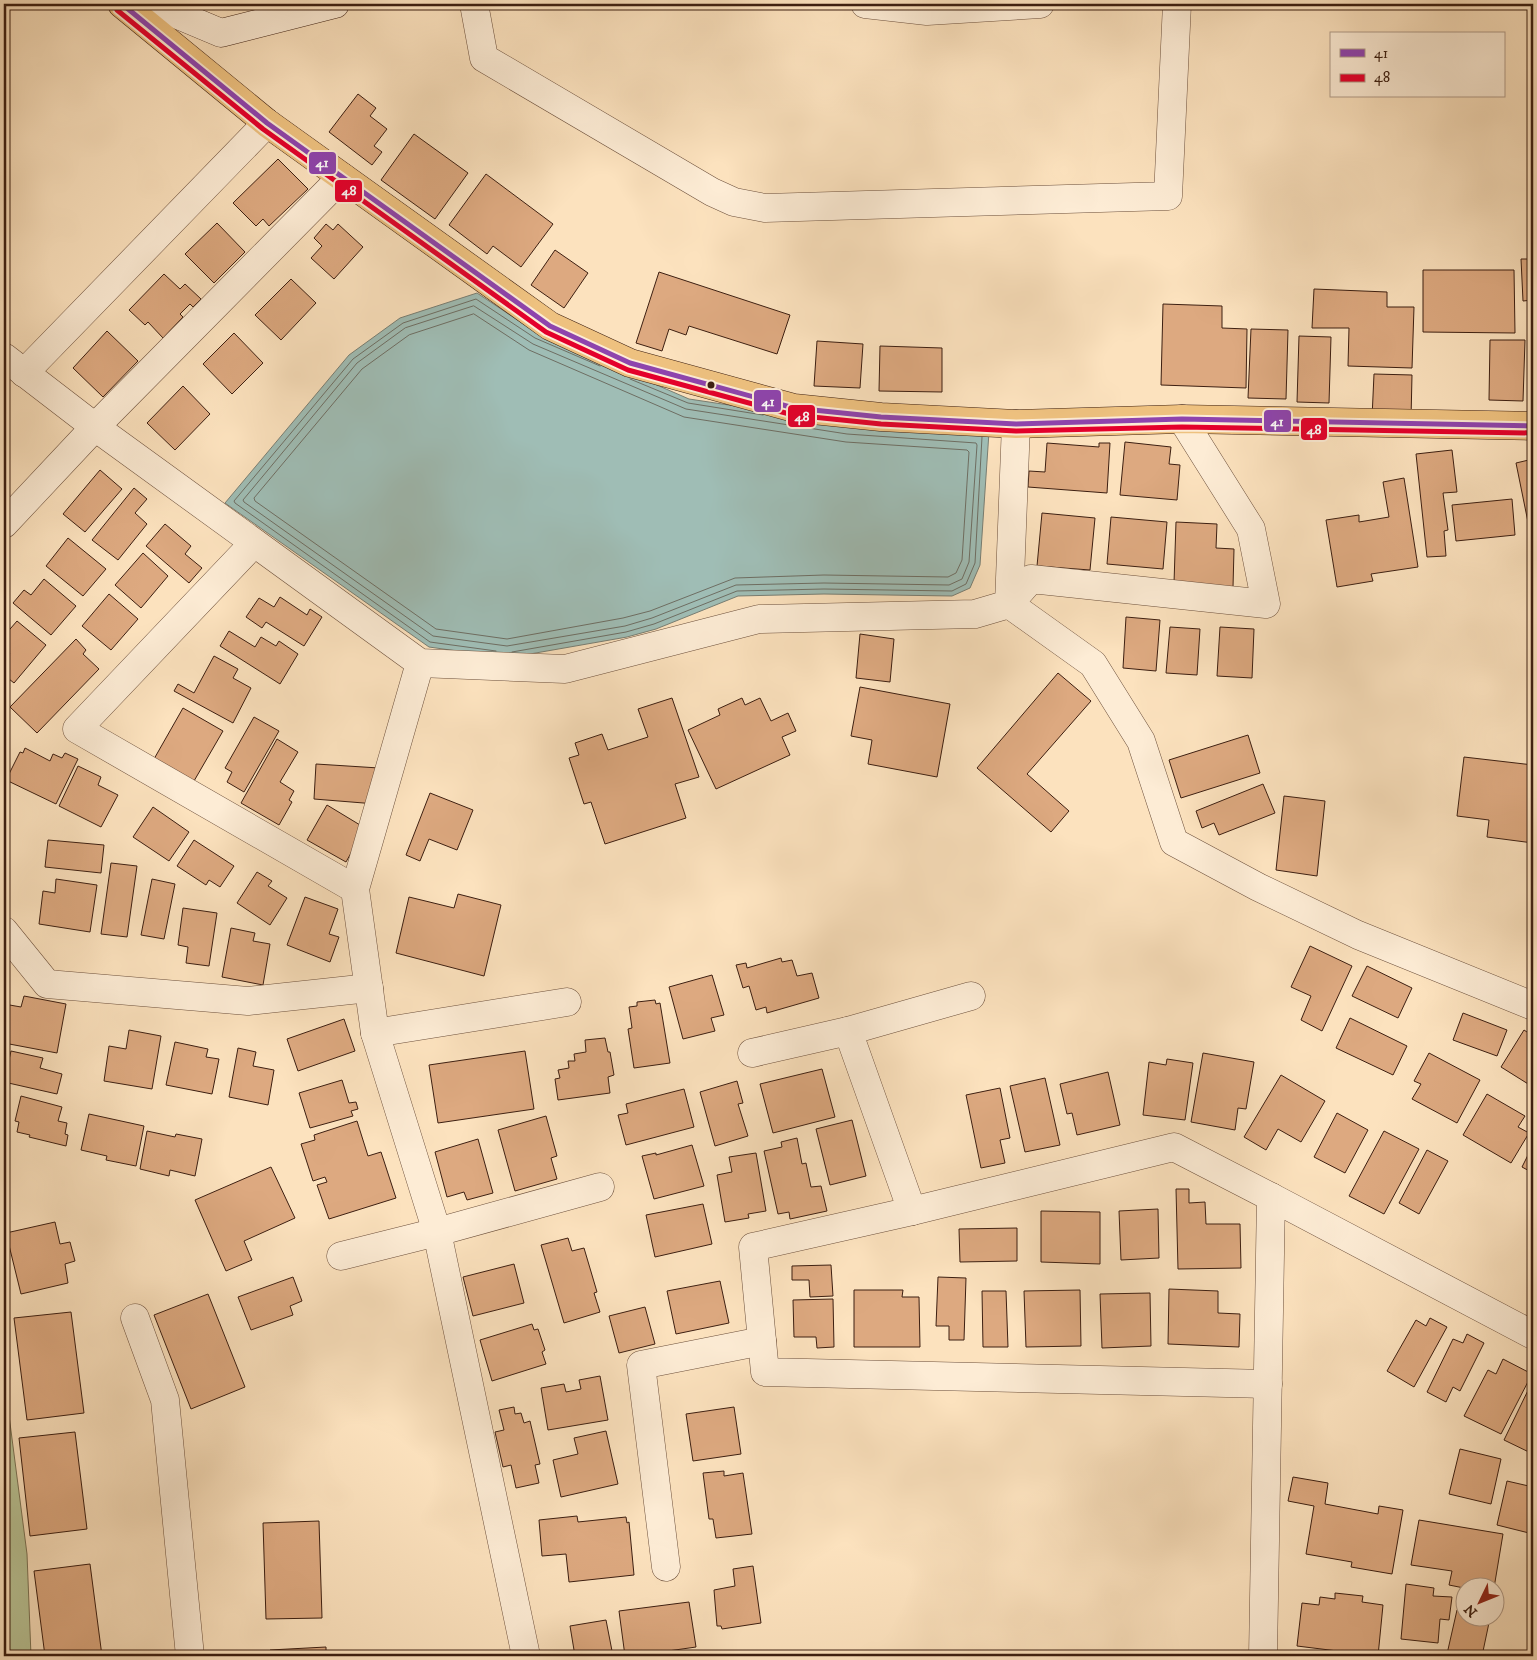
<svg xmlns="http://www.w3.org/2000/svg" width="1537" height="1660" viewBox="0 0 1537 1660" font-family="'IM FELL DW Pica',serif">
<rect width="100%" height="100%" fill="#fce2be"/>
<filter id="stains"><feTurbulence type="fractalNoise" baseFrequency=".004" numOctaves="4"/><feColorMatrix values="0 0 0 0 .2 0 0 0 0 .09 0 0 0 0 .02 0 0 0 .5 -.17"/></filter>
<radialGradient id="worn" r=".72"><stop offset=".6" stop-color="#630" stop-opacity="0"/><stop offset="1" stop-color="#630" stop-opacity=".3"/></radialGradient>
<polygon fill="#b9c496" stroke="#7b7254" points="4,1377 27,1554 31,1656 4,1656"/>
<polygon fill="#9fbdb5" stroke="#787e73" points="477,293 537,333 689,399 848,423 989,432 980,565 970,588 952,596 824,594 738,596 656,629 627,637 507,658 429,647 225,503 349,355 400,318"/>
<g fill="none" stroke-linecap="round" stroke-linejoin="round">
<g stroke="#6e6e63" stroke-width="1">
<polygon points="474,306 533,344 686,409 847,434 976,443 977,445 969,562 962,579 949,585 824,583 736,585 652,618 625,626 507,646 433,636 244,502 243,500 357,363 405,328"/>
<polygon points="474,314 529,350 684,417 846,442 967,450 969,452 962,560 956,573 948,577 824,575 735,578 650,611 623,618 507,639 436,629 255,501 254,498 362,369 409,335"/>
<polyline points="630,379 688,403 763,415"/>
<polyline points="496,651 430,642 235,503 234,501 353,359 403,323 476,299 535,338 600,366"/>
<polyline points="512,652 626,632 654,624 737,591 824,589 952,591 966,584 975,563 982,437"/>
</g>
</g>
<g fill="#dda980" stroke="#3d1f11">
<polygon points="358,94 376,108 370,116 387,129 374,146 382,152 372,165 329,132"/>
<polygon points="414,134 468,173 435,219 381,180"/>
<polygon points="278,159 308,189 269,226 263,219 256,226 233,203"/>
<polygon points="486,174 553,224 521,267 493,246 487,254 449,225"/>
<polygon points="217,223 245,252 214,283 185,254"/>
<polygon points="326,224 333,230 338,224 363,247 334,279 311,258 322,246 314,238"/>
<polygon points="555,250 588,273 564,308 531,285"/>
<polygon points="1521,259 1533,259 1533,300 1523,301"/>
<polygon points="1423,270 1514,270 1515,333 1423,332"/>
<polygon points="659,272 790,315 777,354 689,326 686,335 669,329 662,351 636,343"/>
<polygon points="164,274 180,289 185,284 201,299 193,307 190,304 180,314 183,317 163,338 148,322 145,325 129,310"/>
<polygon points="291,279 316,303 281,340 255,315"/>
<polygon points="1314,289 1387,292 1387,307 1414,307 1412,368 1348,366 1349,328 1312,328"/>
<polygon points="1163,304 1222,306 1222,328 1247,329 1246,388 1161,385"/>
<polygon points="1530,307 1533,307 1533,388"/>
<polygon points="1251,329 1288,330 1286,399 1248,398"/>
<polygon points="107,331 138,361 103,397 73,368"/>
<polygon points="234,333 263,363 232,394 203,364"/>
<polygon points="1299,336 1331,337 1329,403 1297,402"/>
<polygon points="1490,340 1525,340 1523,401 1489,400"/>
<polygon points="817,341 863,344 860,388 814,386"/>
<polygon points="880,346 942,348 942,392 879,391"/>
<polygon points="1374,374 1412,375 1411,419 1372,418"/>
<polygon points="183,386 210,414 175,450 147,423"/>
<polygon points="1125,442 1171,447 1169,464 1180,465 1177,500 1120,495"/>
<polygon points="1047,443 1099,447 1099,443 1110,443 1107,493 1028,487 1029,471 1045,472"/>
<polygon points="1452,450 1457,492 1443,493 1448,530 1444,531 1446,556 1427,557 1416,454"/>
<polygon points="1533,459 1533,531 1530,532 1516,463"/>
<polygon points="100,470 122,489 85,532 63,514"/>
<polygon points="1404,478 1418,567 1371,574 1373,581 1337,587 1326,520 1359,515 1359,522 1389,517 1383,482"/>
<polygon points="134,488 147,499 135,513 147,524 118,560 92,540"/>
<polygon points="1512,499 1515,535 1456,541 1452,505"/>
<polygon points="1042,513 1095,518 1090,570 1037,566"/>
<polygon points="1111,517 1167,522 1163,569 1107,564"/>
<polygon points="1176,522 1217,524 1216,548 1234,549 1233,587 1174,583"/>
<polygon points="165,524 191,546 185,554 202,568 189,583 146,546"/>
<polygon points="68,538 106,569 83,596 46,566"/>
<polygon points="143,553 168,576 141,608 115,585"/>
<polygon points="44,579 76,606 51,635 13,603 24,590 31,595"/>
<polygon points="109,594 138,619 111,650 82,626"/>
<polygon points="280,597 307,615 310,609 322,617 304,646 266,622 262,628 246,617 259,598 274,607"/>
<polygon points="1126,617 1160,620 1156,671 1123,668"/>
<polygon points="17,621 46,645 14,683 4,675 4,660 10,653 4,647 4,636"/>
<polygon points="1170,627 1200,629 1197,675 1166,673"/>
<polygon points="1220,627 1254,629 1252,678 1217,676"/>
<polygon points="229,631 255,647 261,637 276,646 279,641 298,654 280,684 220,646"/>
<polygon points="860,634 894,639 890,682 856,678"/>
<polygon points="76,639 86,650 83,654 99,669 37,733 10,707"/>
<polygon points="214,656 238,669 233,678 251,688 233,723 174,691 178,684 194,693"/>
<polygon points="1058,673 1091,701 1027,774 1069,811 1051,832 977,768"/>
<polygon points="860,687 950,704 937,777 868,764 872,740 851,736"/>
<polygon points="672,698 699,777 675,784 686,818 605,844 591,802 584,804 569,758 579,755 575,743 602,734 608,750 648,737 638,709"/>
<polygon points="742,698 745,705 760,698 771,721 788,713 796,731 782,737 790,755 716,789 688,730 720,715 718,709"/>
<polygon points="183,708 223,731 194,781 154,759"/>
<polygon points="254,717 279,731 244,792 227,782 232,772 225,768"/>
<polygon points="1248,735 1260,773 1181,798 1169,760"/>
<polygon points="277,739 298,752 280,782 294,791 289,800 292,802 279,825 241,803"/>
<polygon points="25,748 50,761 53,754 62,758 65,753 78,759 56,804 6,780 20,752 23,753"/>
<polygon points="1464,757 1533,765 1533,843 1487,837 1489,820 1457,816"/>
<polygon points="316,764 379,768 376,804 314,799"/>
<polygon points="78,766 101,777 98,785 118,795 101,827 59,806"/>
<polygon points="1263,784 1275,813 1219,835 1214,823 1202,828 1196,811"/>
<polygon points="430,793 473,810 457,850 429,839 420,861 406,855"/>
<polygon points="1284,796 1325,801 1317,876 1276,870"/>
<polygon points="327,805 365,828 346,862 307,840"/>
<polygon points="153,807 189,832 169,861 133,837"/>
<polygon points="48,840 104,845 101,873 45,867"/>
<polygon points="194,840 234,866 220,887 209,880 206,885 177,866"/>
<polygon points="111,863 137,866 127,937 101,934"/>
<polygon points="257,872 272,881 268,886 287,898 270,925 237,903"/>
<polygon points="56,879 97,885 90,932 39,924 43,891 55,893"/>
<polygon points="152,879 175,884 164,939 141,935"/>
<polygon points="458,894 501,905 484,976 396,953 409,897 454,908"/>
<polygon points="305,897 338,909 329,934 339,937 330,962 287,945"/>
<polygon points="183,908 217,913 209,966 186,963 188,947 178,945"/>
<polygon points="231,928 255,933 253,941 270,944 263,985 222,977"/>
<polygon points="1310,946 1352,966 1322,1031 1301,1020 1311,996 1291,987"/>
<polygon points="781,958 782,962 792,960 797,976 812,973 819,998 767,1013 766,1007 756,1010 749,986 743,988 736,965 746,963 747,968"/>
<polygon points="1367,966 1412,988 1398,1018 1352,996"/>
<polygon points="712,975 724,1015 711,1018 715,1031 683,1039 669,987"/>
<polygon points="24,996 66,1004 57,1053 4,1043 4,1004 21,1007"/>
<polygon points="655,1000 656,1004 660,1003 670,1063 634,1068 628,1029 632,1028 629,1007 637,1006 637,1002"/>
<polygon points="1463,1013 1507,1030 1497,1056 1453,1040"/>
<polygon points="1350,1018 1407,1046 1393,1075 1336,1048"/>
<polygon points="344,1019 355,1051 298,1071 287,1039"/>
<polygon points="129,1030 161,1036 152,1089 104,1081 109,1046 126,1049"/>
<polygon points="1524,1030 1533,1036 1533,1087 1501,1067"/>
<polygon points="605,1038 608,1052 610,1052 614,1075 608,1077 610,1093 558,1100 555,1079 560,1078 558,1070 569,1068 568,1061 575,1061 574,1054 586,1052 585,1040"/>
<polygon points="175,1042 208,1049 206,1057 219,1059 212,1094 166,1085"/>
<polygon points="238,1048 256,1052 253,1066 274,1070 268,1105 229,1097"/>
<polygon points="11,1051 43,1058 40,1068 62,1074 57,1094 4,1082"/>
<polygon points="525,1051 534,1109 438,1123 429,1065"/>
<polygon points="1203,1053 1254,1062 1246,1109 1238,1108 1235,1130 1191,1122"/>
<polygon points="1429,1053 1480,1080 1457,1123 1412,1099 1421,1084 1414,1081"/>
<polygon points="1167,1059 1193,1063 1185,1120 1143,1115 1149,1062 1166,1065"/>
<polygon points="822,1069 835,1117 773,1133 760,1084"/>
<polygon points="1108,1072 1120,1125 1077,1135 1072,1113 1067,1114 1060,1084"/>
<polygon points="1281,1075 1325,1101 1301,1142 1278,1129 1266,1150 1244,1137"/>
<polygon points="1045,1078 1060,1145 1025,1152 1010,1086"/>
<polygon points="342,1080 349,1103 356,1102 358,1109 351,1111 353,1116 310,1128 299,1093"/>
<polygon points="737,1081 743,1103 738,1104 748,1136 715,1146 700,1092"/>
<polygon points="1000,1088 1010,1138 1000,1140 1005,1163 981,1168 966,1095"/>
<polygon points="684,1089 694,1127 626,1145 618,1115 628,1113 626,1104"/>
<polygon points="1487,1094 1525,1116 1518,1127 1529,1133 1511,1163 1463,1135"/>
<polygon points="21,1096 62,1107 58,1121 67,1123 65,1134 68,1135 66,1146 29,1137 30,1135 17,1132 19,1122 15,1121"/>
<polygon points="1337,1113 1368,1130 1345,1173 1314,1157"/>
<polygon points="89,1114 144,1126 136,1166 106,1160 107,1156 81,1150"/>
<polygon points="546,1116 557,1156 551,1158 557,1179 515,1191 498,1130"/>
<polygon points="852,1120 866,1176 830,1185 816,1129"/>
<polygon points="357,1121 368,1156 381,1152 396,1198 329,1219 317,1185 327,1182 325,1177 313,1181 301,1144 315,1140 314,1135"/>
<polygon points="147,1131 175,1137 176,1134 202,1139 195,1176 170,1170 169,1176 140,1169"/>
<polygon points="1384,1131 1419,1149 1384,1214 1349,1196"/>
<polygon points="797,1138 802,1164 806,1163 811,1187 821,1186 827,1211 790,1219 789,1212 778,1214 764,1151 782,1147 781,1142"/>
<polygon points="478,1139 493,1193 467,1200 464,1192 447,1197 435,1152"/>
<polygon points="692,1145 704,1186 654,1199 642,1156 656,1153 656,1155"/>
<polygon points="1533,1145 1533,1173 1522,1167"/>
<polygon points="1427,1150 1448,1161 1419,1214 1399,1203"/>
<polygon points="756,1153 766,1211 748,1214 749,1218 725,1222 717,1175 732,1172 729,1157"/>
<polygon points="271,1167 295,1218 244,1241 252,1260 226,1271 195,1200"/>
<polygon points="1176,1189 1189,1189 1189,1203 1205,1202 1206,1224 1240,1224 1241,1268 1178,1269"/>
<polygon points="703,1204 712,1244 655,1257 646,1215"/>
<polygon points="1158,1209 1159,1258 1121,1260 1119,1211"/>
<polygon points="1041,1211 1100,1212 1100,1264 1041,1262"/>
<polygon points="55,1222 60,1244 70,1242 75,1261 65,1264 68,1283 21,1294 6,1233"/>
<polygon points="1017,1228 1017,1261 960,1262 959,1229"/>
<polygon points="568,1238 572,1251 584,1248 597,1292 594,1293 600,1312 564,1323 541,1245"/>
<polygon points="514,1264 524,1303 473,1316 463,1277"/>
<polygon points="831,1265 833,1296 810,1297 809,1280 792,1280 792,1266"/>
<polygon points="293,1277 302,1301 290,1306 293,1315 251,1330 238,1297"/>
<polygon points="938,1277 966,1278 964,1340 949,1340 949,1326 936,1326"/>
<polygon points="720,1281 729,1323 676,1334 667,1291"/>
<polygon points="1169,1289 1218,1291 1218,1313 1240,1314 1239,1347 1168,1344"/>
<polygon points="854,1290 903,1290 902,1297 919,1297 920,1347 854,1347"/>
<polygon points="1080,1290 1081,1346 1026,1347 1024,1291"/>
<polygon points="982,1291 1006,1291 1008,1347 983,1347"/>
<polygon points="1150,1293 1151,1346 1102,1348 1100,1294"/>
<polygon points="208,1294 245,1387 191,1409 154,1315"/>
<polygon points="833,1299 834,1347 817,1348 816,1337 794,1337 793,1300"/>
<polygon points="645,1307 655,1344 619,1353 609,1316"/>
<polygon points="71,1312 84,1413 27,1420 14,1318"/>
<polygon points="1430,1318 1447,1327 1414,1387 1387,1371 1416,1320 1426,1326"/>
<polygon points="532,1324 534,1330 538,1329 545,1350 542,1352 546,1364 492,1381 480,1340"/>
<polygon points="1467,1334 1484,1343 1460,1391 1453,1387 1446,1402 1427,1392 1453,1339 1463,1343"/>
<polygon points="1503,1359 1532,1374 1501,1434 1464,1416 1488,1370 1496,1374"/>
<polygon points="600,1376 608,1420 548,1430 541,1388 564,1384 566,1392 581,1389 579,1380"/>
<polygon points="1533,1380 1533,1454 1504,1440"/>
<polygon points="514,1407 515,1414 521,1413 524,1423 530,1421 540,1464 535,1465 539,1483 516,1488 511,1465 503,1467 495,1432 504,1430 499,1410"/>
<polygon points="734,1407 741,1454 693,1461 686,1414"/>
<polygon points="606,1431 618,1484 561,1497 553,1460 578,1454 574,1438"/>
<polygon points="75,1432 87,1529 30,1536 19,1438"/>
<polygon points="1460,1449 1501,1459 1491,1504 1449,1494"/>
<polygon points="724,1471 724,1476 743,1473 752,1534 716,1538 713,1519 709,1519 703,1473"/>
<polygon points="1293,1477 1328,1483 1325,1504 1378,1514 1379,1506 1403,1510 1392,1574 1351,1567 1352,1562 1306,1554 1314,1506 1288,1501"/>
<polygon points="1507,1481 1533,1487 1533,1534 1497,1525"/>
<polygon points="577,1516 578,1522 626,1517 627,1523 629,1522 634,1575 569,1582 566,1554 542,1556 539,1520"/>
<polygon points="1419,1520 1503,1534 1494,1588 1464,1588 1449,1585 1452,1571 1411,1565"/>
<polygon points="319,1521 322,1618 266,1619 263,1523"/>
<polygon points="90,1564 102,1656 45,1656 34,1571"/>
<polygon points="753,1566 761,1623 722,1629 721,1626 717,1626 714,1590 735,1586 733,1569"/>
<polygon points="1406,1584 1434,1588 1433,1596 1452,1597 1449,1620 1440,1619 1438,1643 1401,1639"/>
<polygon points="1335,1593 1363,1596 1362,1602 1383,1605 1378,1656 1297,1646 1302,1603 1319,1605 1320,1597 1335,1599"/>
<polygon points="689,1602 696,1647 654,1653 654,1656 625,1656 619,1611"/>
<polygon points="1457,1610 1464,1612 1464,1618 1490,1618 1482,1656 1455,1656 1447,1654"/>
<polygon points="606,1620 613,1656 575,1656 570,1626"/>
<polygon points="326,1647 326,1656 270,1656 270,1650"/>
</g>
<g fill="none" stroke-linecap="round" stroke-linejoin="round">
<defs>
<g id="street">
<polyline points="474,4 484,58 712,192 734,202 765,208 1168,196 1177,4"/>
<polyline points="865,4 927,11 1040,4"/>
<polyline points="4,357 95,427 420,663 565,669 759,619 975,614 1009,604 1016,424"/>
<polyline points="24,373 267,123"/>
<polyline points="1182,419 1251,529 1266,604 1031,579 1009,604 1093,664 1141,741 1174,842 1258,887 1358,935 1533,1006"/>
<polyline points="4,524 95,427 342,177"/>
<polyline points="254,543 77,729 355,889"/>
<polyline points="420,663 355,889 375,1033 437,1232 526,1656"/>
<polyline points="4,931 47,984 248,1001 369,988"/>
<polyline points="848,1031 912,1211"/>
<polyline points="375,1033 567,1002"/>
<polyline points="752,1053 848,1031 971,996"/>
<polyline points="341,1256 437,1232 600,1187"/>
<polyline points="135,1318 165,1400 190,1656"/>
<polyline points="1268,1384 765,1372 753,1247 912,1211 1174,1147 1271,1197"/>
<polyline points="666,1567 641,1365 762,1341"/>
<polyline points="1263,1656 1271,1197 1533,1335"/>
</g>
<polyline id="secondary" points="152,4 221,33 335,4"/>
<polyline id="highway" points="122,4 267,123 550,326 630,363 794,408 881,417 1016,424 1182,419 1533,426"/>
</defs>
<use href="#street" stroke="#6d503c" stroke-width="29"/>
<use href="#secondary" stroke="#3d1f11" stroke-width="29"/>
<use href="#highway" stroke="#3d1f11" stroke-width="29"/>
<use href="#street" stroke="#fdecd5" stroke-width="28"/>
<use href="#secondary" stroke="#fdecd5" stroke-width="28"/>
<use href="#highway" stroke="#eec17f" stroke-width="28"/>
<defs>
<polyline id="bus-1" points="122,4 267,123 550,326 630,363 794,408 881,417 1016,424 1182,419 1533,426"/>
<polyline id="bus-2" points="117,10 263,129 546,332 628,370 793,415 881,424 1016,431 1182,427 1533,433"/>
</defs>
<use href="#bus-1" stroke="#fdecd5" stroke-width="9"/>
<use href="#bus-2" stroke="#fdecd5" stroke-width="9"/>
<use href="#bus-1" stroke="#8e44ad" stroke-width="5"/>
<use href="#bus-2" stroke="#e4002b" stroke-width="5"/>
</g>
<circle fill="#3d1f11" stroke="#fdecd5" stroke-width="2" cx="711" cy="385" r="4.5"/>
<g stroke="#fdecd5" stroke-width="2">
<rect x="308" y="151" width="29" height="24" rx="5" fill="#8e44ad"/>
<rect x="334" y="179" width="29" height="24" rx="5" fill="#e4002b"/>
<rect x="753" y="389" width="29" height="24" rx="5" fill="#8e44ad"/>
<rect x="787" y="404" width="29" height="24" rx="5" fill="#e4002b"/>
<rect x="1263" y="409" width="29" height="24" rx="5" fill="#8e44ad"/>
<rect x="1300" y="417" width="28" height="24" rx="5" fill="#e4002b"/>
</g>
<g font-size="14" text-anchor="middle" font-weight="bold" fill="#fff">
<text x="322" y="167">41</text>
<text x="349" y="195">48</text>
<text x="768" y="406">41</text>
<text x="802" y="421">48</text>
<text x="1277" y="426">41</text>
<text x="1314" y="434">48</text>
</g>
<rect width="1537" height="1660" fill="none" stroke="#fce2be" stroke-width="20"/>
<rect x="5" y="5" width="1527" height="1650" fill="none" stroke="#3d1f11" stroke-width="2.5"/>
<rect x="10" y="10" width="1517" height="1640" fill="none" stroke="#3d1f11"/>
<rect x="1330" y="32" width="175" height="65" fill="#fdecd5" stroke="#b09a87"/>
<rect x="1340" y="49" width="25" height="8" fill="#8e44ad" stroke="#b09a87"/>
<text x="1374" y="58" font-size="15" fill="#3d1f11">41</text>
<rect x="1340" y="74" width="25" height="8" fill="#e4002b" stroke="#b09a87"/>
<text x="1374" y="82" font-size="15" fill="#3d1f11">48</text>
<g transform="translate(1480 1602) rotate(227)"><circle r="24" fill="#fdecd5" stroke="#b09a87"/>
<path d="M0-4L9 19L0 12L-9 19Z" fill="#8f2418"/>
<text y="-8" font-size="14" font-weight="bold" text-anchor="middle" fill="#3d1f11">N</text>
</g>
<rect width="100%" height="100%" filter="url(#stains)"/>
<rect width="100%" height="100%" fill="url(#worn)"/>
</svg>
